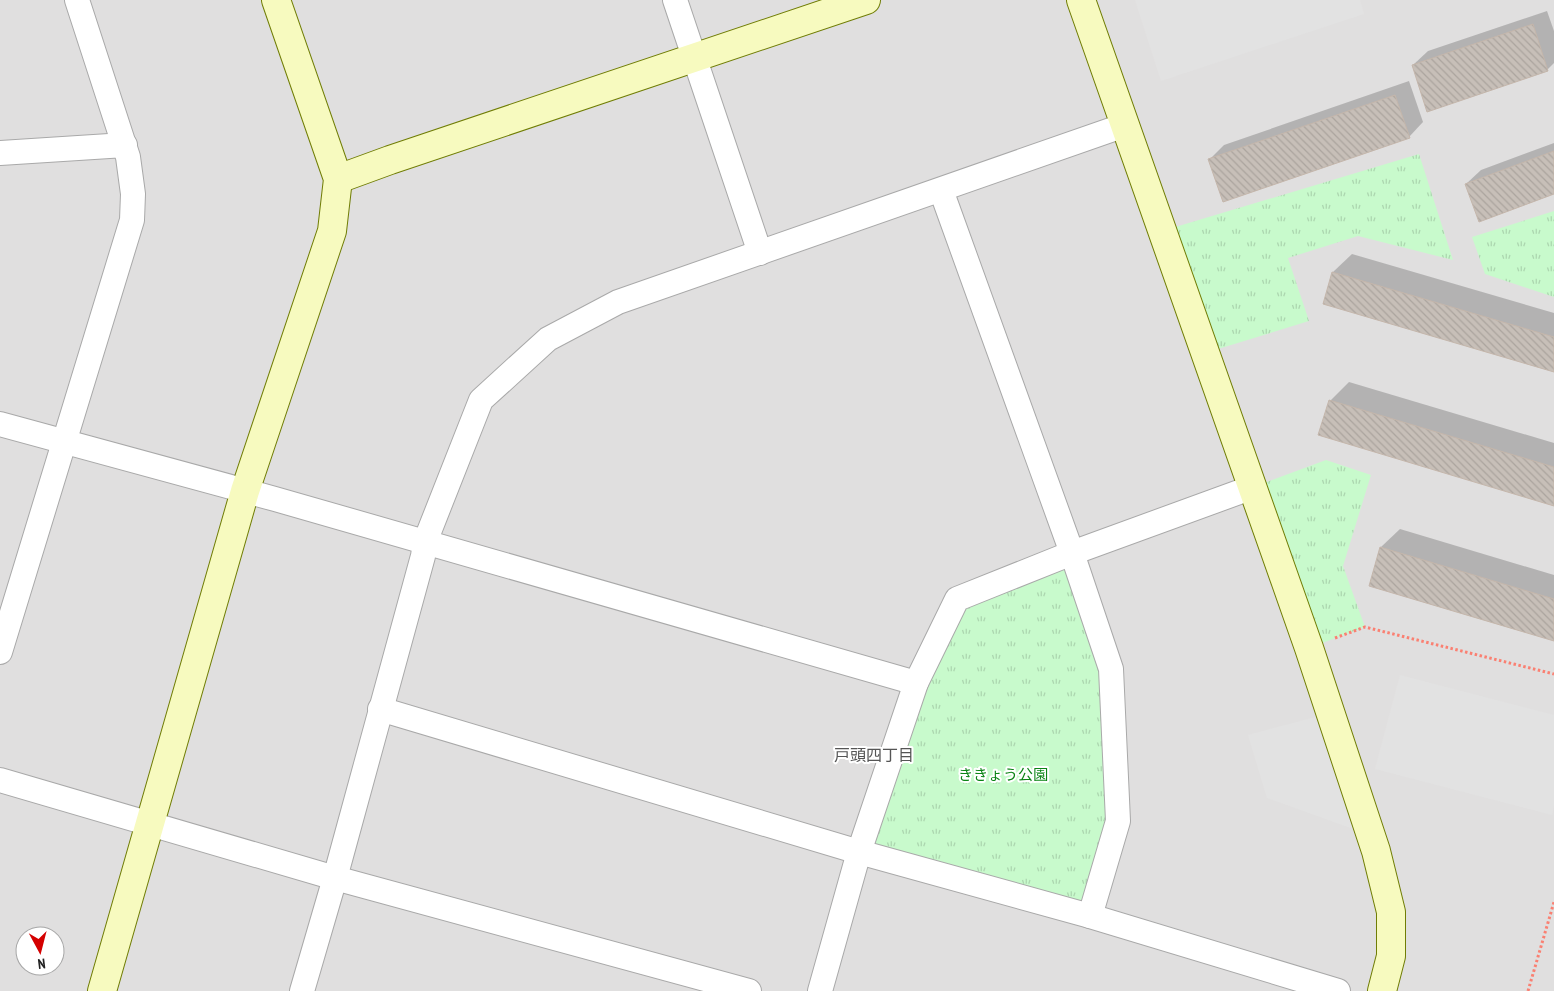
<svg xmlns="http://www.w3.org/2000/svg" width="1554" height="991" viewBox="0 0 1554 991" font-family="'PT Sans Narrow','Noto Sans JP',sans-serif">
<defs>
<pattern id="park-tufts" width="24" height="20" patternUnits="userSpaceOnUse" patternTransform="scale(1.25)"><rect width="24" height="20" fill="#c8facc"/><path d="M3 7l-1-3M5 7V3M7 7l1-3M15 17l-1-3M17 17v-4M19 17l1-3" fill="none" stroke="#acd6af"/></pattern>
<pattern id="building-back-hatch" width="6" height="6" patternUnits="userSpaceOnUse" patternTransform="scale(1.25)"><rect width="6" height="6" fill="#c7bfb8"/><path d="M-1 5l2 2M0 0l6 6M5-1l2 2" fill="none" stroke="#aba49e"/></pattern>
</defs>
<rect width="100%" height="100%" fill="#f2efe9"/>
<path fill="#e0dfdf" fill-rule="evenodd" d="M0,0H1554V991H0ZM25,936H55V966H25Z"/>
<g fill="url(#park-tufts)">
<polygon points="1419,154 1453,260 1358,236 1288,258 1309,321 1205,353 1162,231"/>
<polygon points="1554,211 1554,297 1485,274 1472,237"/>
<polygon points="1326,460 1371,475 1343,566 1365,627 1309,648 1253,487"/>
<polygon points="1072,553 1111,669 1118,821 1090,916 859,852 957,599"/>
</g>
<g fill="#e2e2e2">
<polygon points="1135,0 1360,0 1364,14 1161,81"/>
<polygon points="1400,675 1554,715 1554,806 1552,815 1375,769"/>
<polygon points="1319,716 1356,830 1267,798 1248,735"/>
</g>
<g fill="#0003">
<polygon points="1547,11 1554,31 1554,63 1548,69 1428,110 1413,65 1428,51"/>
<polygon points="1409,81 1423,122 1409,137 1210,159 1224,145"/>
<polygon points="1554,143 1554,192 1466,184 1481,170"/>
<polygon points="1352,254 1554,313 1554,371 1324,303 1333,272"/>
<polygon points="1349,382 1554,443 1554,504 1330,401"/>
<polygon points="1400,529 1554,575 1554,640 1381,547"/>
</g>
<g fill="url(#building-back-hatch)" stroke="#c4b6ab">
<polygon points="1533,24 1548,71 1427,112 1412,65"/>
<polygon points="1395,95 1410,138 1223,202 1208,159"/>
<polygon points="1554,151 1554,194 1479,222 1465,184"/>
<polygon points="1332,272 1554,337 1554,372 1323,304"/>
<polygon points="1329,400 1554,467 1554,506 1318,435"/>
<polygon points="1380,547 1554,599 1554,641 1369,586"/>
</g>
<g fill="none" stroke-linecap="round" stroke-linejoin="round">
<defs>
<g id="street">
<polyline points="675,0 760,253"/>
<polyline points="0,153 125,145"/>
<polyline points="941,190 1072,553 1111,669 1118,821 1090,916"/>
<polyline points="0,424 275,499 916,683"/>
<polyline points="0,652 132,220 133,194 128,157 77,0"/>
<polyline points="380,709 859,852 1090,916 1338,991"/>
<polyline points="0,780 335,878 749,991"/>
<polyline points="302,991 335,878 423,556 425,542 481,400 548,339 618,302 1125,125"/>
<polyline points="820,991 859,852 916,683 957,599 1072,553 1253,487"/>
</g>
<g id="secondary">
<polyline points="1081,0 1309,648 1376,851 1391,912 1391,956 1382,991"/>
<polyline points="338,179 390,160 866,0"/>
<polyline points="102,991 245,491 332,231 338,179 276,0"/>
</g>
</defs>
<use href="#street" stroke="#a9a9a9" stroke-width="26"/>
<use href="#secondary" stroke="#707d05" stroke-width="30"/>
<g stroke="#fa8072" stroke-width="3" stroke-dasharray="2.5 2.5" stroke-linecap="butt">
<polyline points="1335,638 1365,627 1554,674"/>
<polyline points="1528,991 1554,902"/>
</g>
<use href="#street" stroke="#fff" stroke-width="24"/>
<use href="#secondary" stroke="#f7fabf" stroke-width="28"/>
</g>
<g text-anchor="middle" stroke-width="4" stroke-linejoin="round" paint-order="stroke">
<g font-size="15" fill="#0c8416" stroke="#fff">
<text x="1003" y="780">ききょう公園</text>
</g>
<g font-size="16" fill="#555" stroke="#fff">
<text x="874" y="761">戸頭四丁目</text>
</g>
</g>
<g transform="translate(40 951) rotate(173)"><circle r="24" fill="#ffffff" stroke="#a7a7a7"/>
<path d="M0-4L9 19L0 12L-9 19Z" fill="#d40000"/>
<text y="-8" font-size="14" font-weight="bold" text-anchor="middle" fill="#222222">N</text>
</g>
</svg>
